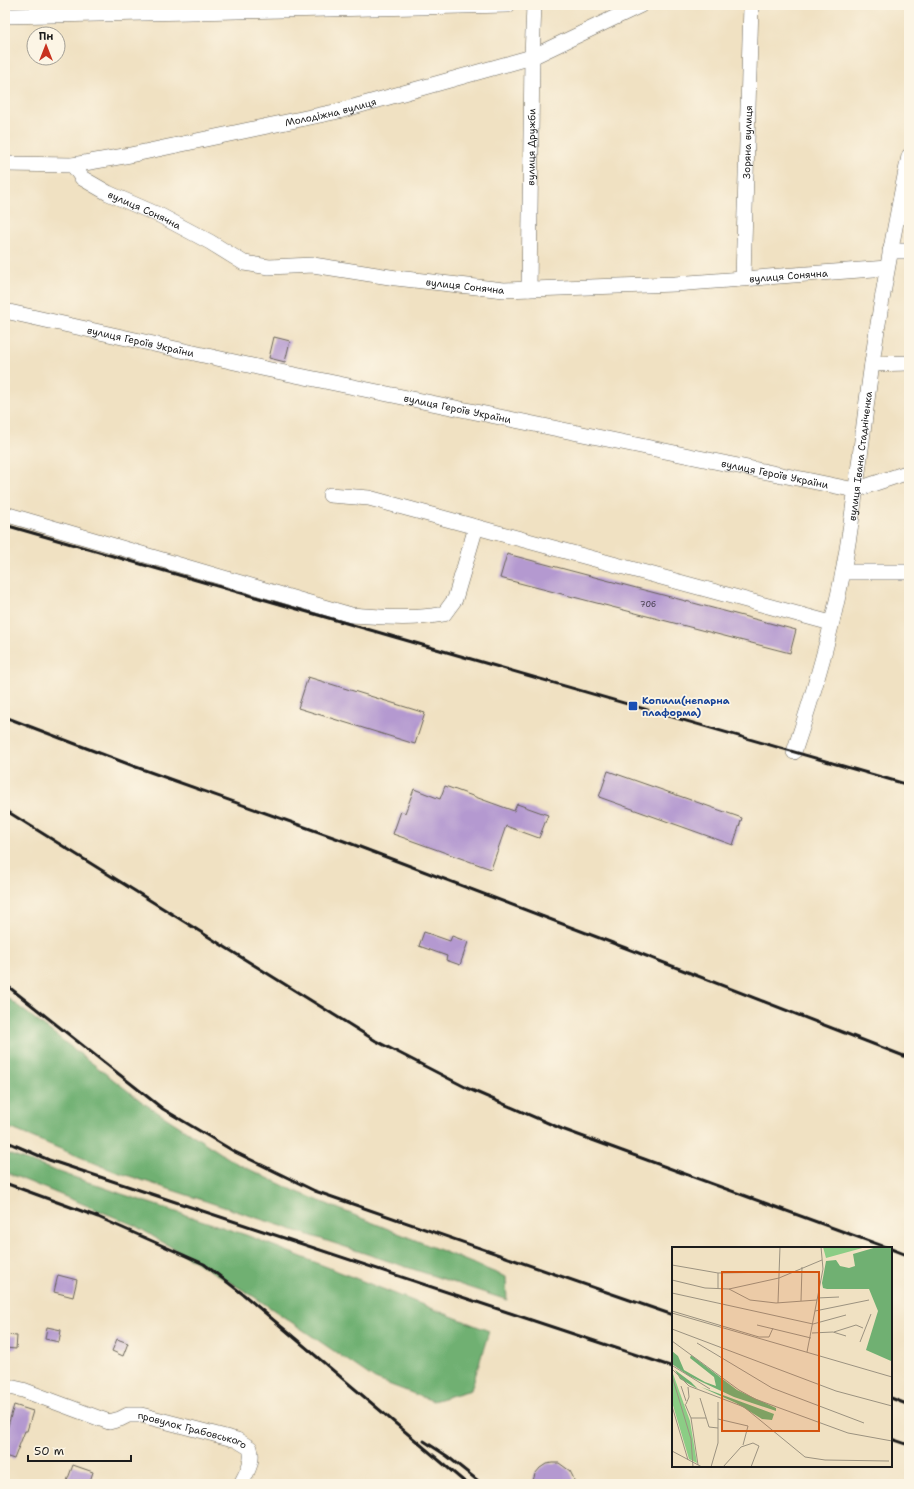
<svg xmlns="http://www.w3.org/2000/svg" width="914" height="1489" viewBox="0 0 914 1489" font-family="'Shantell Sans',sans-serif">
<rect width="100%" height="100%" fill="#fcf5e5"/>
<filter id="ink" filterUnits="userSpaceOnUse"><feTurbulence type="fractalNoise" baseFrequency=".025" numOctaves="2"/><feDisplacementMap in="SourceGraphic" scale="8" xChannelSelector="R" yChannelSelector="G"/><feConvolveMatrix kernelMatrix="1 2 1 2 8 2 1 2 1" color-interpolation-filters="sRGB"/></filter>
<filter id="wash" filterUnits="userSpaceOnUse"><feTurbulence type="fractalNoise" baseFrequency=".012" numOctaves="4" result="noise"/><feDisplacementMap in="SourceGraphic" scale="16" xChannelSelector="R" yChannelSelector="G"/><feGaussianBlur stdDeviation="0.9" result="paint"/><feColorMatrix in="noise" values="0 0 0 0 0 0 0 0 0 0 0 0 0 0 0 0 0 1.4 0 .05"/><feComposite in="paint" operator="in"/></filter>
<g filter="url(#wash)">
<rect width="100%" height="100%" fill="#f0e1c2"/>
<g fill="#70b072" stroke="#466647">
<polygon points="5,996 145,1104 236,1163 295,1191 506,1277 507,1300 114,1171 5,1126"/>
<polygon points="5,1153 122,1194 246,1235 489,1331 471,1390 433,1401 375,1379 253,1296 134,1225 5,1172"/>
</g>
<g id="blocks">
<g fill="#b499d0">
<polygon points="274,337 290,341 285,362 269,358"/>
<polygon points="507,554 796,630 790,653 500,578"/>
<polygon points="308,677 425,713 415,744 298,708"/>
<polygon points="608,771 742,818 733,845 599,797"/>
<polygon points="445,786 514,811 517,804 548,815 539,838 506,826 491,869 393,834 401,811 405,813 414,789 440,799"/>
<polygon points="424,932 450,941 452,936 468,942 460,965 446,960 447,956 419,946"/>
<polygon points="58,1275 77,1280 73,1297 54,1292"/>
<polygon points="47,1327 61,1330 59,1342 45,1339"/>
<polygon points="5,1335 17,1336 16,1349 5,1348"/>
<polygon points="117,1339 128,1343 123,1356 112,1351"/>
<polygon points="14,1405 33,1411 27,1431 25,1431 14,1459 5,1456 5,1436"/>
<polygon points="552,1463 559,1463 570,1471 573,1477 575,1484 532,1484 535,1474 540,1468 546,1464"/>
<polygon points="73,1465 93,1472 89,1484 76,1484 67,1481"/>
</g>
</g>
</g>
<g filter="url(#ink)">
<use href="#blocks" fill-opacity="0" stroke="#666156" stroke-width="1"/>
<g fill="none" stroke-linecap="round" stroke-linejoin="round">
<defs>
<g id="minor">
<polyline points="5,16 508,5"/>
<path id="s1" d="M5,164L73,165L130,155L339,111L532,57L641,5"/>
<path id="s2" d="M73,165L82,178L108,193L161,216L210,242L244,263L269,267L313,265L396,278L504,290L675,284L887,268"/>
<polyline points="890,251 909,251"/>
<path id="s3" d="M743,278L751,5"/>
<path id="s4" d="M529,289L532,57L534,5"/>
<path id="s5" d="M5,311L266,369L855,490L909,472"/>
<polyline points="872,364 909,363"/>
<polyline points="330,495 369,498 831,623"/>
<path d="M5,514L351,615C382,617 413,620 444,614L455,599L476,527"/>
<polyline points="843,572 909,572"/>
<path id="s6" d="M794,752C814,693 831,633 843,572C856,503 862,433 872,363C882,294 895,225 909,156"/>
<path id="s7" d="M5,1386L23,1390L109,1422L120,1419L128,1415H141L237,1440L250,1448C254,1461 247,1472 241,1484"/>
</g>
</defs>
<use href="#minor" stroke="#666156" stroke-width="16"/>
<use href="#minor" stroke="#fff" stroke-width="15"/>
<g stroke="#1c1c1c" stroke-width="3">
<polyline points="5,525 909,785"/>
<polyline points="5,717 136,767 344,841 631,950 909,1058"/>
<polyline points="5,810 376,1041 469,1089 562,1129 888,1248"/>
<polyline points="5,984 163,1109 235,1152 315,1191 673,1315"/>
<polyline points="5,1141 49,1160 673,1367"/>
<polyline points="5,1183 98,1217 204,1264 244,1295 467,1484"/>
<polyline points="891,1249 909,1256"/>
<polyline points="891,1398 909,1405"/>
<polyline points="891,1439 909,1445"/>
<polyline points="424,1441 447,1456 482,1484"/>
</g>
</g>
</g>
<rect fill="#1a4fb4" stroke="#fcf5e5" stroke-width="1.5" x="628" y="701" width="10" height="10" rx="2"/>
<g text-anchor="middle" stroke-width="3.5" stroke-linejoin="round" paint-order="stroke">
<g font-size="8" fill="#423b49">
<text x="648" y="607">70б</text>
</g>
<g font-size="10" fill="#1c1c1c" stroke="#fcf5e5">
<text dy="4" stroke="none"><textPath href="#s1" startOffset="331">Молодіжна вулиця</textPath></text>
<text dy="4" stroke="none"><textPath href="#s3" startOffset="136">Зоряна вулиця</textPath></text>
<text dy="4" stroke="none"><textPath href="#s4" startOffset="142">вулиця Дружби</textPath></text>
<text dy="4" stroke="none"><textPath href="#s2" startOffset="86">вулиця Сонячна</textPath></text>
<text dy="4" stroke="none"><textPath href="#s2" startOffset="746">вулиця Сонячна</textPath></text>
<text dy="4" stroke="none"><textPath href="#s2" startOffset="422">вулиця Сонячна</textPath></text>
<text dy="4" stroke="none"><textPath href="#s5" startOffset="139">вулиця Героїв України</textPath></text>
<text dy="4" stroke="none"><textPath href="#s5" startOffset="463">вулиця Героїв України</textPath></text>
<text dy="4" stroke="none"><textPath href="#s6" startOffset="304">вулиця Івана Стадніченка</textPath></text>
<text dy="4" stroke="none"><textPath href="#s5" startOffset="787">вулиця Героїв України</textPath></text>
<text dy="4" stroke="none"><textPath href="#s7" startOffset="197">провулок Грабовського</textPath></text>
</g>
<g font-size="10" font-weight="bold" fill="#164399" stroke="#fcf5e5" text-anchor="start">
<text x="642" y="704">Копили(непарна<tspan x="642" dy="12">плаформа)</tspan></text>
</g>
</g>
<g transform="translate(672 1247)">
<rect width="220" height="220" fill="#f0e1c2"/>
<path d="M151,0H194L154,11ZM0,124L18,174L25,216L17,212L0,155Z" fill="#8bcd85"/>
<path d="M205,0H220L219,114L194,103L206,64L197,42H155L151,41L150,36L154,14L164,13L168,19L177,21L183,19L181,7ZM0,104L6,109L12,123L33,135L44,139L42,130L18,111L19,108L65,143L104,161V164L62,150L17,129L0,117ZM3,123L19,135L26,142L8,132ZM29,140L102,167L100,173L90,172L64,156Z" fill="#70b072"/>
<path fill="none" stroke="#9b9280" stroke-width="1" d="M0,18L46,26L107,25M0,33L33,41L57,42L107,31L150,13M46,42V26M57,42L78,53L104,56L145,53M0,46L141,77L174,68M145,51L167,50M129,54L130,20M106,56L108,0M0,64L87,90H97L101,81M143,64L197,53M0,66L220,130M85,78L139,91M0,82L164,144L220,159M162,85L184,78L191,81M140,86L161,85L174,89M0,94L67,143L83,152L176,186L220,194M188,95L199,67M25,96L100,141L192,176M135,105L151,22L149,0M1,119L38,142M0,122L17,139L72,160L133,210L153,213L217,214M0,129L19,192L21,220M9,139L14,154M28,151L37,180L46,181M13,157L19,171L26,218M14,157L17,150L16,140M0,159L16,213M19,171H34M46,172L76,179L71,198M0,204L30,220M39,220L46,196V155M51,220L69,200L81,196L87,199L79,220"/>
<path fill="#d4530e" fill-opacity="0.15" stroke="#d4530e" stroke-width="2" d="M50,25H147V184H50Z"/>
<rect width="220" height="220" fill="none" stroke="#1c1c1c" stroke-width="2"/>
</g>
<rect width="914" height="1489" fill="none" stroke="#fcf5e5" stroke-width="20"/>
<g transform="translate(46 46)"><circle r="19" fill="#fcf5e5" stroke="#a29e95"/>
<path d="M0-3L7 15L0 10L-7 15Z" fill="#c8321e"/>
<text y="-6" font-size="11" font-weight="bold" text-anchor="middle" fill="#1c1c1c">Пн</text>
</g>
<path d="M28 1455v6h103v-6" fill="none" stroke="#1c1c1c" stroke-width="2"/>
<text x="34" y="1455" font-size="12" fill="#1c1c1c" stroke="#fcf5e5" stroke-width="3" paint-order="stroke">50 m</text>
</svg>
